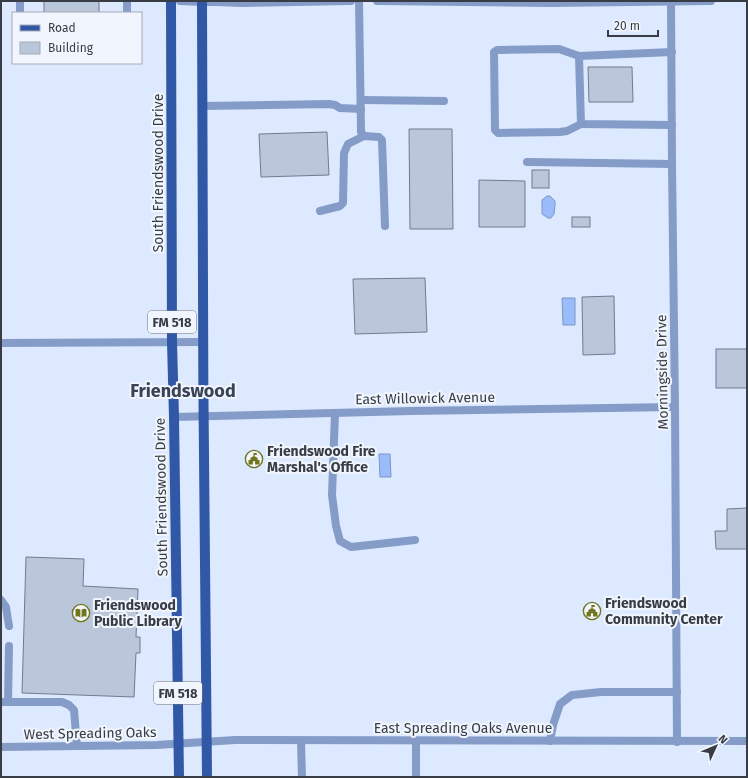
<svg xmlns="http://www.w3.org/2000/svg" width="748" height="778" viewBox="0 0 748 778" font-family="'Fira Sans',sans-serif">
<rect width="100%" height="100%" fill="#dde9fe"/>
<g fill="#9abcfb" stroke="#7d96c4">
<polygon points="547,196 550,196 555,201 555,205 554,214 551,218 548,218 542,214 542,200"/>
<polygon points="562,298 575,298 575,325 563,325"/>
<polygon points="379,454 390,454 391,477 380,477"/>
</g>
<g fill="#bac6da" stroke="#707b8d">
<rect x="44" y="1" width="55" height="12"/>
<polygon points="588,67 632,67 633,102 589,102"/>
<polygon points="409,129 452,129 453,229 410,229"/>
<polygon points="327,132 329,175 261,177 259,134"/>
<rect x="532" y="170" width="17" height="18"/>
<polygon points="479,180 525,181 525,227 479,227"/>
<rect x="572" y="217" width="18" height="10"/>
<polygon points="425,278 427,332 355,334 353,279"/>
<polygon points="614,296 615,354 583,355 582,297"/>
<rect x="716" y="349" width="31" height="39"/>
<polygon points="747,508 747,549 716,549 715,531 727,531 727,509"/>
<polygon points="26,557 84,559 83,586 138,589 136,637 140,637 140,653 136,653 134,697 22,693"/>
</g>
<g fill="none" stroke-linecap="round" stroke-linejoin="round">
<g stroke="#849cc7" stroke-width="8">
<polyline points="20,1 20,13"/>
<polyline points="359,1 361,132 364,136 379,137 382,140 385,226"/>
<polyline points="127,13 127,1"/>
<polyline points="672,52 579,56 581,124 672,125"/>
<polyline points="579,56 559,49 497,50 494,52 495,130 498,133 560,132 567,131 581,124"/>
<polyline points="361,100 444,101"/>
<polyline points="202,106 329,104 335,105 340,108 361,109"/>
<polyline points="527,162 672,164"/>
<polyline points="320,211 340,206 343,203 344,153 348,144 364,136"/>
<polyline points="335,413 332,495 336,526 340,541 351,547 415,540"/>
<polyline points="1,600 6,607 9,626"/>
<polyline points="1,702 62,702 69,705 74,710 77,746"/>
<polyline points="8,702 9,646"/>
<polyline points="301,741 302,777"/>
<polyline points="416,741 416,777"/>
<polyline points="550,741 553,725 560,704 572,695 601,692 677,692"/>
</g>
<g stroke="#849cc7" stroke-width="8">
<polyline points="180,1 202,2 217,2 242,3 351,1"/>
<polyline points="377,1 550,3 711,1"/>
<polyline points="671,1 672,164 675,407 677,742"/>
<polyline points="1,343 203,342"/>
<polyline points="174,417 411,411 675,407"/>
<polyline points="1,747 157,745 235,740 747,741"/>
</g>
<g stroke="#3058a6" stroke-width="10">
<polyline points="171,1 172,342 174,417 179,777"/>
<path d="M202,1C202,260 204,518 207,777"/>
</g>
</g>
<defs>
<symbol id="civic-ring" viewBox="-11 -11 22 22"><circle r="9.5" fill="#f1f5fe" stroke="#71751c" stroke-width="1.5"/><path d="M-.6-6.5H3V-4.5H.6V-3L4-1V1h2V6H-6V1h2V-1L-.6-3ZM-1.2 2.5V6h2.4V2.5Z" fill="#71751c"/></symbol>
<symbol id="library-ring" viewBox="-11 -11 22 22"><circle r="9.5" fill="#f1f5fe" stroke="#71751c" stroke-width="1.5"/><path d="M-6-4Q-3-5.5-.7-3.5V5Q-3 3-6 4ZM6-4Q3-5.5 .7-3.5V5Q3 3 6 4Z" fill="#71751c"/></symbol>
</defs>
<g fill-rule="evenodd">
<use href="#civic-ring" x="244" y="449" width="20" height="20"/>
<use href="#civic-ring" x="582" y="601" width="20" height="20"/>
<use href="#library-ring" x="71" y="603" width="20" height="20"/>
</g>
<g text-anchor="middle" stroke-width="4" stroke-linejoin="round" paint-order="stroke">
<g fill="#f1f5fe" stroke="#70747c" stroke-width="1">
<rect x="148" y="311" width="48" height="22" rx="3"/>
<rect x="154" y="682" width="48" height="22" rx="3"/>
</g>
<g font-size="13" font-weight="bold" fill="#383d45">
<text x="172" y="327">FM 518</text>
<text x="178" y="698">FM 518</text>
</g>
<g font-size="14" fill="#383d45" stroke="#f1f5fe">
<text transform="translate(158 173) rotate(-90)" y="5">South Friendswood Drive</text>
<text transform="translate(662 372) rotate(-91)" y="5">Morningside Drive</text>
<text transform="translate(425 398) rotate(-1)" y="5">East Willowick Avenue</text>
<text transform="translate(161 497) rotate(-91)" y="5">South Friendswood Drive</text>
<text x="463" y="733">East Spreading Oaks Avenue</text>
<text transform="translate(90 733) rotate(-1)" y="5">West Spreading Oaks</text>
</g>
<g font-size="14" font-weight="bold" fill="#383d45" stroke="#f1f5fe" text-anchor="start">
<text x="267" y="456">Friendswood Fire<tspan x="267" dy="16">Marshal's Office</tspan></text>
<text x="605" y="608">Friendswood<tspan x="605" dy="16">Community Center</tspan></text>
<text x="94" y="610">Friendswood<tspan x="94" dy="16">Public Library</tspan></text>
</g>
<g font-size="18" font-weight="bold" fill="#3a4354" stroke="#f1f5fe">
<text x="183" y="397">Friendswood</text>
</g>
</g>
<rect width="748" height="778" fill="none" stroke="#383d45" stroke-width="4"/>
<rect x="12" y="12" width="130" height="52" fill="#f1f5fe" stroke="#a7abb4"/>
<rect x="20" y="25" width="20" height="6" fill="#3058a6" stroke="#a7abb4"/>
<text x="48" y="32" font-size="12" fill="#383d45">Road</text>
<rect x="20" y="42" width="20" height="12" fill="#bac6da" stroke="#a7abb4"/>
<text x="48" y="52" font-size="12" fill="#383d45">Building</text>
<g transform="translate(716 746) rotate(46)" stroke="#f1f5fe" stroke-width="3" paint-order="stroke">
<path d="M0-3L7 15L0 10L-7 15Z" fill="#383d45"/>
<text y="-6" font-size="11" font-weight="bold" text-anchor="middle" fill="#383d45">N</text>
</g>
<path d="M608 30v6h50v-6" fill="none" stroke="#383d45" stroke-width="2"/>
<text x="614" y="30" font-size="12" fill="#383d45" stroke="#f1f5fe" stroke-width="3" paint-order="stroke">20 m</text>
</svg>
